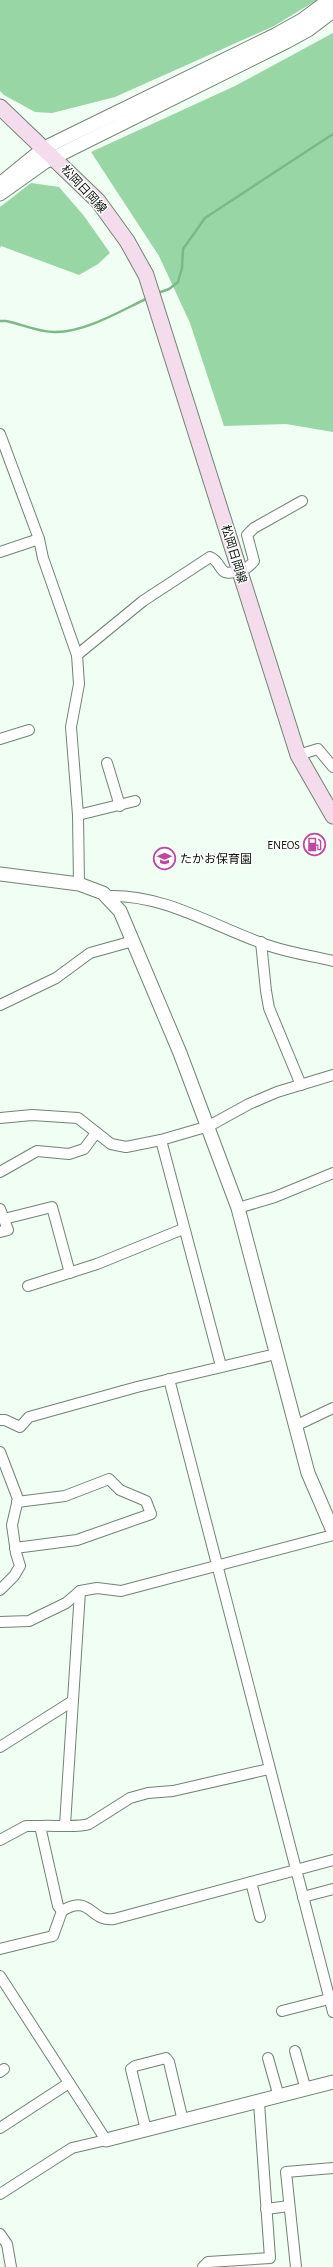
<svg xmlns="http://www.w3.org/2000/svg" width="333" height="2267" viewBox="0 0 333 2267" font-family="'Alegreya Sans','Noto Sans JP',sans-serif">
<rect width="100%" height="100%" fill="#f1fef3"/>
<g fill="#98d6a5">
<polygon points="0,0 317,0 274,26 115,97 52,113 35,112 4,95 0,91"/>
<polygon points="333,33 333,432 286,424 224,426 190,323 159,256 91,152 235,86"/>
<polygon points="31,183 59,187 84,216 110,253 98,264 79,275 1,246 0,248 0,207"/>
</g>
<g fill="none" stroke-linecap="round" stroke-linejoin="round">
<g stroke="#7bb989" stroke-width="2.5">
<polyline points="158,293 169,289 178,282 182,268 183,249 205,218 333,134"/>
<path d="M0,321H6C22,324 40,333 56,332C86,332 122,310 148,298"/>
</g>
<defs>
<g id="minor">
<polyline points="0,434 39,539 43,558 77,655 79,684 71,727 78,815 79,884"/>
<polyline points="0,552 39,539"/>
<path d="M77,655L143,601L210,557C224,563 217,578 238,571C246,569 249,567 254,561L247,535L254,528L302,501"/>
<polyline points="0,739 29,730"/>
<polyline points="298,755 318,749 333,767"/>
<polyline points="107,763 120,806"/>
<polyline points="78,815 135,801"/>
<path d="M108,896C166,894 216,928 270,946C291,953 312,956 333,961"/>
<polyline points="261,942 266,991 269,1008 301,1085"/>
<polyline points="0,1005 56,978 90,953 133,941"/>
<polyline points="0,1118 32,1115 78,1118 111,1144 126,1147 161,1140 209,1126 249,1104 277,1092 333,1075"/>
<polyline points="161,1140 221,1366"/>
<polyline points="0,1172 37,1151 69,1154 84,1149 96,1133"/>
<polyline points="238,1208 275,1197 333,1173"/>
<polyline points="0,1209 8,1230 0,1232"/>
<polyline points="4,1219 52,1207 70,1273"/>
<polyline points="28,1286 97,1264 183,1229"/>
<polyline points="169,1379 333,2012"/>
<polyline points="0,1420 5,1420 20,1427 29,1417 137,1387 276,1354"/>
<polyline points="295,1426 333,1408"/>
<polyline points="0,1452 18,1499 12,1525 16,1553 20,1566 14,1576 0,1590"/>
<polyline points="15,1548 77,1540 151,1514 146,1501 120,1490 109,1479 65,1496 17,1502"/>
<polyline points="0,1622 29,1621 66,1603 80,1591 97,1588 121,1591 333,1535"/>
<polyline points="0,1747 71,1702"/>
<polyline points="65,1825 80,1591"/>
<polyline points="0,1840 26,1826 40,1826"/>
<polyline points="251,1882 260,1917"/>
<polyline points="303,1897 333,1889"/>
<path d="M62,1911L58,1906L40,1826C54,1825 78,1828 89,1824L130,1798L148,1793L173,1791L269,1769"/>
<path d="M0,1949L53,1936L62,1911C90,1893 91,1923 114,1919L333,1860"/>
<polyline points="0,1976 106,2140 72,2148 0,2194"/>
<polyline points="282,2011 329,1999"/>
<polyline points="295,2051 306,2090"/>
<polyline points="268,2058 279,2097"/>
<polyline points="0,2072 4,2069"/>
<polyline points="0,2128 69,2083"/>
<polyline points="146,2130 131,2069 135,2066 166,2058 169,2062 183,2121"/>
<polyline points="266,2209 289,2206"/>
<polyline points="0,2234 7,2244 11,2267"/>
<polyline points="203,2267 208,2262 270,2258 259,2103"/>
<polyline points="296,2267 286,2172 333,2168"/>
</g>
<g id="tertiary">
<polyline points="0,184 44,148 275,35 302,20 329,0"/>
<polyline points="0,194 45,162 286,42 308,30 333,11"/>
<polyline points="0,874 79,884 103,893 120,911 180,1053 238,1208 308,1473 333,1531"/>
<polyline points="106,2140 333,2082"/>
</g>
<polyline id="secondary" points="0,107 98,201 127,241 146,275 298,755 333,816"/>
</defs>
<use href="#minor" stroke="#708473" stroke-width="12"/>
<use href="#tertiary" stroke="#708473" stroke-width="15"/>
<use href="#secondary" stroke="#708473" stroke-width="17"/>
<use href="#minor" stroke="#fff" stroke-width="10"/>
<use href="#tertiary" stroke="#fff" stroke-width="13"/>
<use href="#secondary" stroke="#f4dcec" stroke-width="15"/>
</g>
<defs>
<symbol id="fuel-ring" viewBox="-11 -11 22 22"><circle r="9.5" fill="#fff" stroke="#be489f" stroke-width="1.5"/><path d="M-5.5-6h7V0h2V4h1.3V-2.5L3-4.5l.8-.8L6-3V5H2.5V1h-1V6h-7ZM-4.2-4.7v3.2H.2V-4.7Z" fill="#be489f"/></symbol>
<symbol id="school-ring" viewBox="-11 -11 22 22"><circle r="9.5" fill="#fff" stroke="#be489f" stroke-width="1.5"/><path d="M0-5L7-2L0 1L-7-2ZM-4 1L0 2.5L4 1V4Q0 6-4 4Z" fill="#be489f"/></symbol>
</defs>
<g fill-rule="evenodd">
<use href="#fuel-ring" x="302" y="832" width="25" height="25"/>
<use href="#school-ring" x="152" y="846" width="25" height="25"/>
</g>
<g text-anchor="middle" stroke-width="3" stroke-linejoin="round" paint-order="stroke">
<g font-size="12" fill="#09110b" stroke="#fff">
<text transform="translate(84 189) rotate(47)" y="4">松岡日岡線</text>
<text transform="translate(234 554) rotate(73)" y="4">松岡日岡線</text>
</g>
<g font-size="12" fill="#09110b" stroke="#fff" text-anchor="end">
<text x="300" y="849">ENEOS</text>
<text x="180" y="863" text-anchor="start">たかお保育園</text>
</g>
</g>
</svg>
